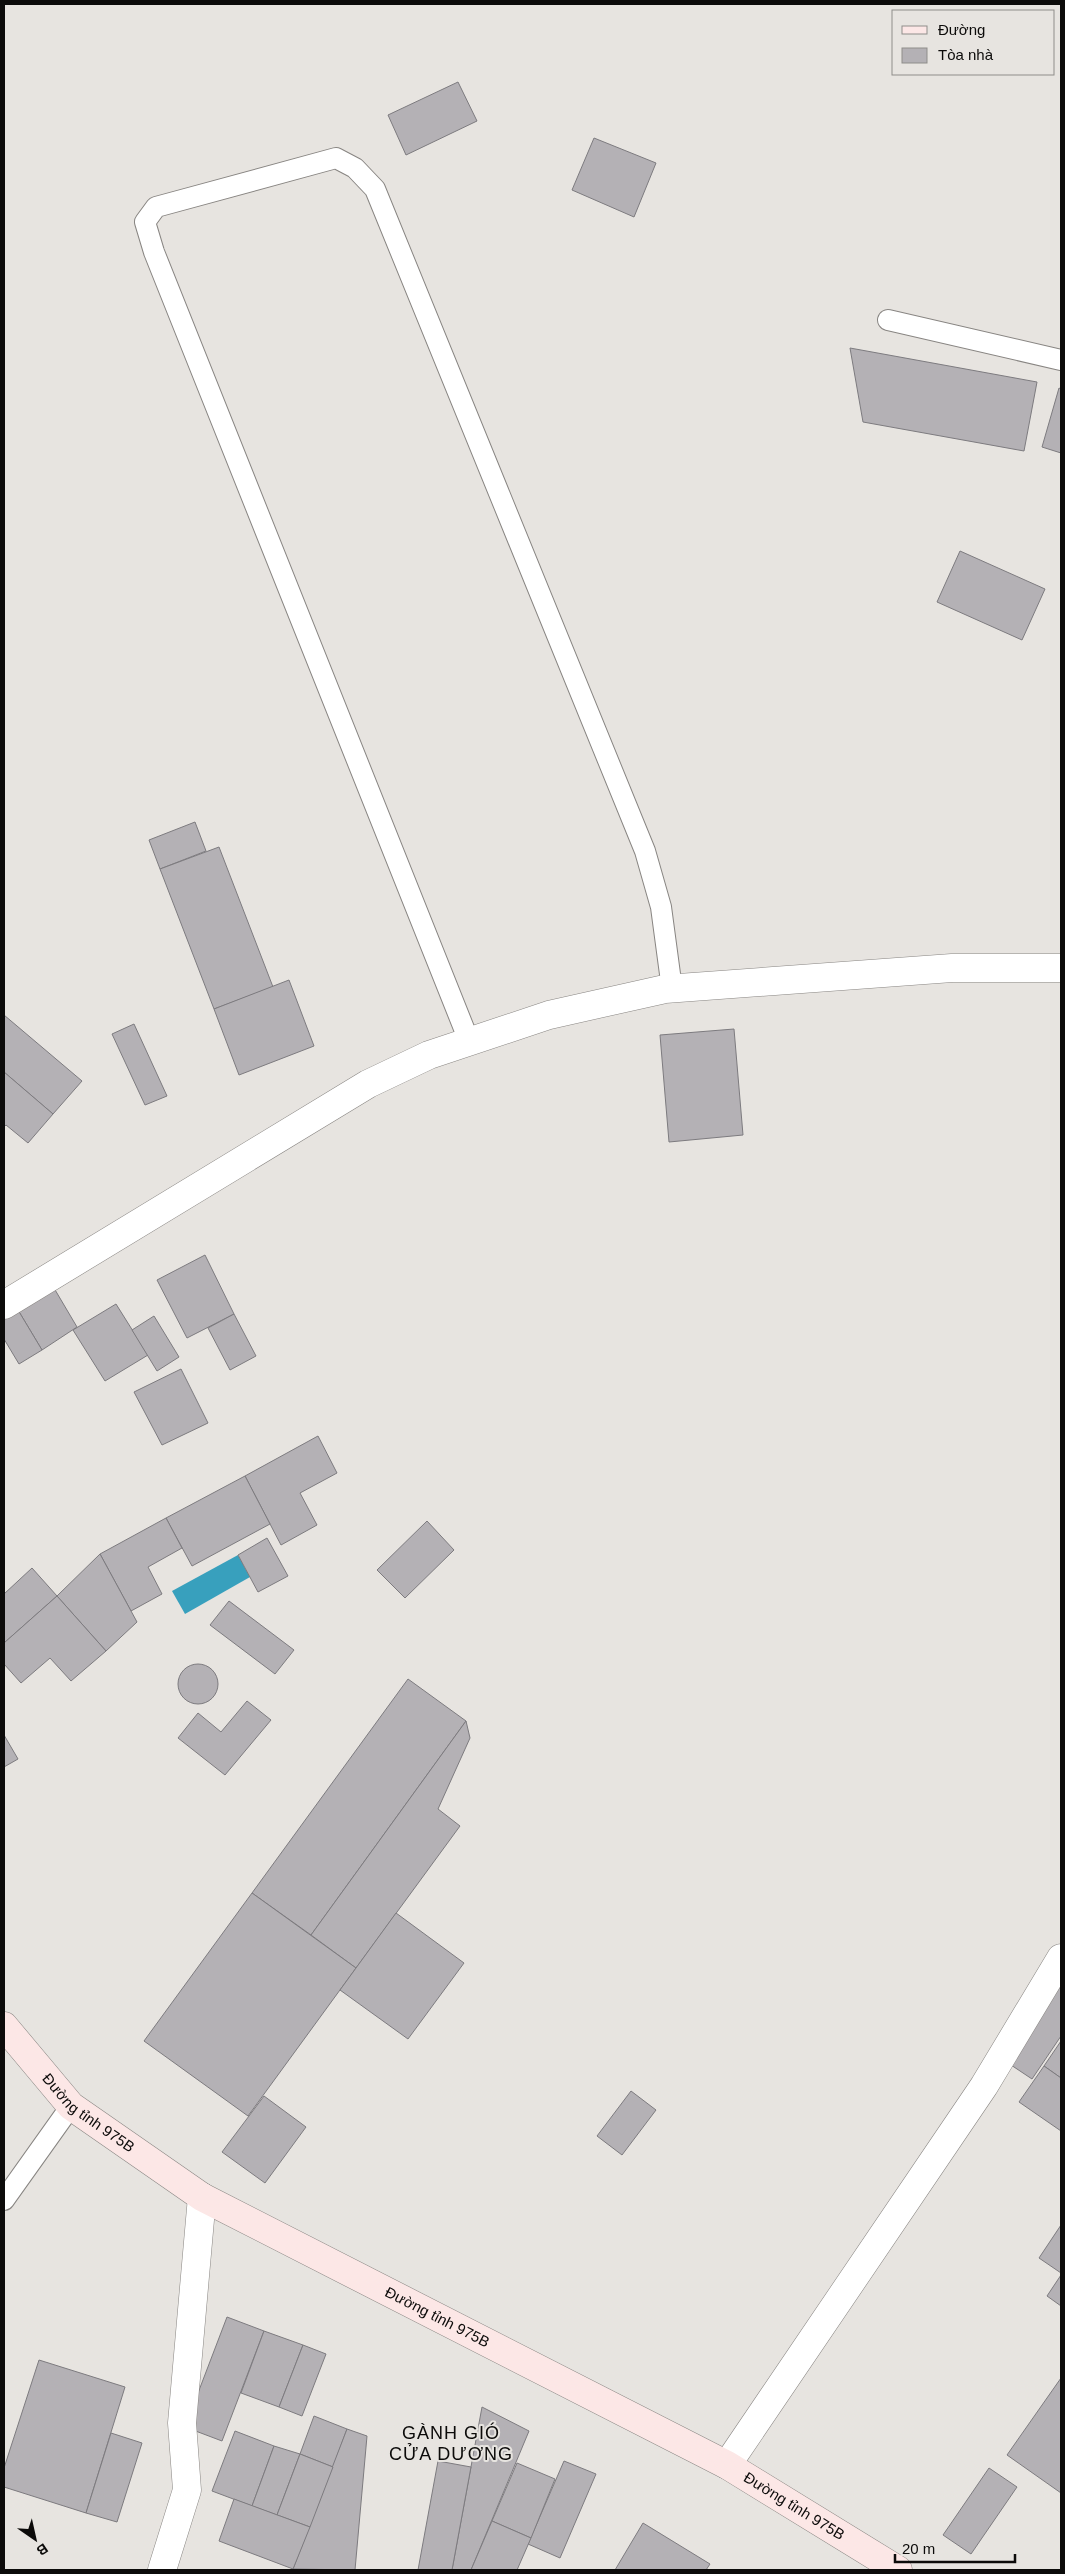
<svg xmlns="http://www.w3.org/2000/svg" width="1065" height="2574" viewBox="0 0 1065 2574" font-family="Helvetica,sans-serif">
<rect width="100%" height="100%" fill="#e7e4e0"/>
<polygon fill="#38a0bd" points="238,1555 250,1577 185,1614 172,1591"/>
<g fill="#b4b1b5" stroke="#7d7b7f">
<polygon points="458,82 477,121 406,155 388,115"/>
<polygon points="594,138 656,163 634,217 572,190"/>
<polygon points="850,348 1037,382 1024,451 863,422"/>
<polygon points="1059,388 1061,389 1061,453 1042,447"/>
<polygon points="960,551 1045,589 1022,640 937,602"/>
<polygon points="195,822 206,851 160,869 149,840"/>
<polygon points="219,847 273,987 214,1009 160,869"/>
<polygon points="289,980 314,1046 239,1075 214,1009"/>
<polygon points="4,1015 82,1081 53,1114 4,1072"/>
<polygon points="134,1024 167,1096 145,1105 112,1034"/>
<polygon points="734,1029 743,1135 669,1142 660,1035"/>
<polygon points="4,1072 53,1114 28,1143 6,1125 4,1127"/>
<polygon points="205,1255 234,1314 187,1338 157,1280"/>
<polygon points="51,1283 77,1327 42,1350 15,1305"/>
<polygon points="116,1304 148,1355 105,1381 73,1330"/>
<polygon points="15,1305 42,1350 19,1364 4,1339 4,1312"/>
<polygon points="234,1314 256,1356 230,1370 208,1328"/>
<polygon points="154,1316 179,1357 157,1371 132,1330"/>
<polygon points="181,1369 208,1423 162,1445 134,1392"/>
<polygon points="318,1436 337,1473 300,1493 317,1525 281,1545 245,1476"/>
<polygon points="245,1476 270,1524 192,1566 166,1518"/>
<polygon points="166,1518 182,1548 148,1567 162,1594 131,1611 100,1554"/>
<polygon points="427,1521 454,1550 405,1598 377,1570"/>
<polygon points="267,1538 288,1576 258,1592 238,1555"/>
<polygon points="100,1554 137,1622 106,1651 57,1596"/>
<polygon points="32,1568 57,1596 4,1643 4,1594"/>
<polygon points="57,1596 106,1651 71,1681 50,1658 21,1683 4,1664 4,1643"/>
<polygon points="229,1601 294,1650 275,1674 210,1625"/>
<circle cx="198" cy="1684" r="20"/>
<polygon points="408,1679 466,1721 311,1935 252,1893"/>
<polygon points="247,1701 271,1720 225,1775 178,1738 198,1713 221,1732"/>
<polygon points="466,1721 470,1738 438,1809 460,1826 356,1968 311,1935"/>
<polygon points="4,1735 18,1759 4,1767"/>
<polygon points="252,1893 356,1968 248,2116 144,2041"/>
<polygon points="396,1913 464,1963 408,2039 340,1990"/>
<polygon points="1061,1977 1061,2036 1032,2079 1005,2061"/>
<polygon points="1061,2041 1061,2078 1044,2066"/>
<polygon points="1044,2066 1061,2078 1061,2131 1019,2102"/>
<polygon points="631,2091 656,2110 622,2155 597,2136"/>
<polygon points="264,2096 306,2127 265,2183 222,2152"/>
<polygon points="1061,2225 1061,2273 1039,2258"/>
<polygon points="1061,2275 1061,2306 1047,2296"/>
<polygon points="227,2317 264,2331 222,2441 185,2427"/>
<polygon points="264,2331 303,2345 279,2407 241,2393"/>
<polygon points="303,2345 326,2354 302,2416 279,2407"/>
<polygon points="39,2360 125,2387 86,2513 4,2487 4,2468"/>
<polygon points="1061,2378 1061,2493 1007,2455"/>
<polygon points="482,2407 529,2431 471,2570 452,2570"/>
<polygon points="314,2416 347,2429 333,2467 300,2454"/>
<polygon points="347,2429 367,2436 355,2570 293,2569"/>
<polygon points="235,2431 274,2446 252,2506 212,2491"/>
<polygon points="111,2433 142,2443 117,2522 86,2513"/>
<polygon points="274,2446 300,2454 277,2515 252,2506"/>
<polygon points="300,2454 333,2467 310,2527 277,2515"/>
<polygon points="438,2461 471,2467 452,2570 418,2570"/>
<polygon points="564,2461 596,2474 560,2558 528,2544"/>
<polygon points="517,2463 555,2479 531,2538 492,2521"/>
<polygon points="989,2468 1017,2487 971,2554 943,2535"/>
<polygon points="234,2499 310,2527 293,2569 219,2541"/>
<polygon points="492,2521 531,2538 517,2570 471,2570"/>
<polygon points="643,2523 710,2564 706,2570 615,2570"/>
</g>
<g fill="none" stroke-linecap="round" stroke-linejoin="round">
<defs>
<g id="lane">
<polyline points="888,320 1061,360"/>
<polyline points="469,1041 154,252 145,222 156,207 336,158 355,168 375,189 645,851 661,907 672,989"/>
<polyline points="4,2200 71,2106"/>
</g>
<g id="street">
<polyline points="4,1305 368,1084 429,1055 549,1015 665,989 952,968 1061,968"/>
<polyline points="727,2465 984,2086 1061,1958"/>
<polyline points="162,2570 187,2490 182,2423 202,2197"/>
</g>
<g id="secondary">
<path id="s1" d="M4,2026L71,2106L202,2197L727,2465L898,2570"/>
</g>
</defs>
<use href="#lane" stroke="#888582" stroke-width="22"/>
<use href="#street" stroke="#888582" stroke-width="29"/>
<use href="#secondary" stroke="#888582" stroke-width="29"/>
<use href="#lane" stroke="#fff" stroke-width="20"/>
<use href="#street" stroke="#fff" stroke-width="28"/>
<use href="#secondary" stroke="#fce7e6" stroke-width="28"/>
</g>
<g text-anchor="middle" stroke-width="4" stroke-linejoin="round" paint-order="stroke">
<g font-size="15" fill="#0c0b0a" stroke="#e7e4e0">
<text dy="5" stroke="none"><textPath href="#s1" startOffset="122">Đường tỉnh 975B</textPath></text>
<text dy="5" stroke="none"><textPath href="#s1" startOffset="528">Đường tỉnh 975B</textPath></text>
<text dy="5" stroke="none"><textPath href="#s1" startOffset="932">Đường tỉnh 975B</textPath></text>
</g>
<g font-size="18" letter-spacing="1" fill="#0c0b0a" stroke="#e7e4e0">
<text x="451" y="2439">GÀNH GIÓ<tspan x="451" dy="21">CỬA DƯƠNG</tspan></text>
</g>
</g>
<rect width="1065" height="2574" fill="none" stroke="#0c0b0a" stroke-width="10"/>
<rect x="892" y="10" width="162" height="65" fill="#e7e4e0" stroke="#8f8d8a"/>
<rect x="902" y="26" width="25" height="8" fill="#fce7e6" stroke="#8f8d8a"/>
<text x="938" y="35" font-size="15" fill="#0c0b0a">Đường</text>
<rect x="902" y="48" width="25" height="15" fill="#b4b1b5" stroke="#8f8d8a"/>
<text x="938" y="60" font-size="15" fill="#0c0b0a">Tòa nhà</text>
<g transform="translate(35 2539) rotate(146)" stroke="#e7e4e0" stroke-width="4" paint-order="stroke">
<path d="M0-4L9 19L0 12L-9 19Z" fill="#0c0b0a"/>
<text y="-8" font-size="14" font-weight="bold" text-anchor="middle" fill="#0c0b0a">B</text>
</g>
<path d="M895 2554v8h120v-8" fill="none" stroke="#0c0b0a" stroke-width="2.5"/>
<text x="902" y="2554" font-size="15" fill="#0c0b0a" stroke="#e7e4e0" stroke-width="4" paint-order="stroke">20 m</text>
</svg>
